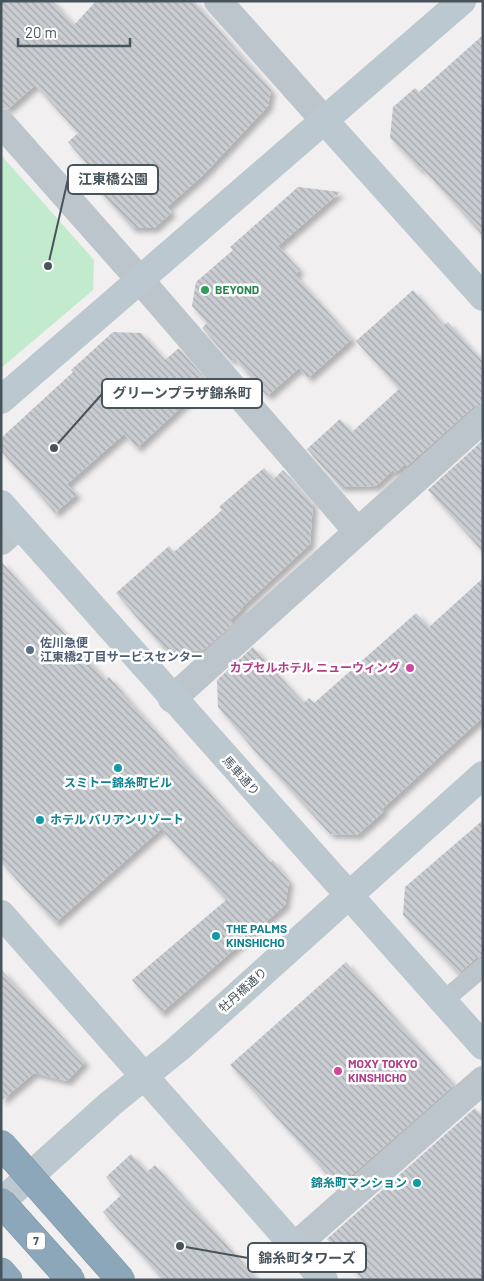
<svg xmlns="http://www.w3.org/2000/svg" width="484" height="1281" viewBox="0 0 484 1281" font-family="Barlow,'Noto Sans JP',sans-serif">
<defs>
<pattern id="building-back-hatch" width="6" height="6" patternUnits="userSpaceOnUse" patternTransform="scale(1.25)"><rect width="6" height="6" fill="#c9cdd1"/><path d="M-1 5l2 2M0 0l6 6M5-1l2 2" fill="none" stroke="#a5a9ad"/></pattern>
<filter id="shadow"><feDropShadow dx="4.5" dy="4.5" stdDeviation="2.5" flood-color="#0004"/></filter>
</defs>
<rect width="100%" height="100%" fill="#f1efef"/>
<polygon fill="#c1ebcc" points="1,155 94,260 93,290 1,368"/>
<g fill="url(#building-back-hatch)" filter="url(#shadow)">
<polygon points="1,1 53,1 74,25 96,1 194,1 271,90 268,106 204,174 167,207 172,212 154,228 132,228 82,171 88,165 68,142 78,133 35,85 8,109 1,108"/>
<polygon points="483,35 483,236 422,168 420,170 390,138 393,107 415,88 419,92"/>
<polygon points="298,187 340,192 278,246 300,270 295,275 352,339 308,378 299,368 267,396 234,358 231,361 202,328 207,323 192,306 196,282 233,250 230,247"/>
<polygon points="413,290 444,325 448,322 483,362 483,404 473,407 407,466 405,464 395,473 393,470 376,486 340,487 307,449 340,419 352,432 399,389 356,341"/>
<polygon points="113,332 141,333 165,360 179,348 208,382 137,448 124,434 67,484 77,494 55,513 1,451 1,438 73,372 71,370"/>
<polygon points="483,440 483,552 428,490"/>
<polygon points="264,468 274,479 283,470 313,504 310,544 242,607 243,608 230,620 233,624 203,650 173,651 169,655 116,593 169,546 174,552 222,510 219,507"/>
<polygon points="1,561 106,680 109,677 270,862 273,860 289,881 285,905 161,1013 132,980 226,900 161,829 55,923 1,862"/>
<polygon points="483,578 483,717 382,809 384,811 357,835 330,834 259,756 218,707 217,680 253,647 304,703 309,698 314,703 416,613 429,627"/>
<polygon points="483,820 483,956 476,958 458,974 403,915 405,887"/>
<polygon points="346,962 454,1085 338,1187 230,1065"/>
<polygon points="1,969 85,1062 67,1081 34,1073 1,1101"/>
<polygon points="475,1108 483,1117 483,1280 363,1280 327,1239"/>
<polygon points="131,1154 147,1172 155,1165 258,1280 163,1280 103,1212 121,1195 106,1177"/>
</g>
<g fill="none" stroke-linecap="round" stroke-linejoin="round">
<defs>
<polyline id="highway" points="1,1272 8,1280"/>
</defs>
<use href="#highway" stroke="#7692a5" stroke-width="29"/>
<polyline stroke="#bcc5cb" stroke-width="19" points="442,1002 483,967"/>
<g stroke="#bcc5cb" stroke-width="28">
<polyline points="218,1 324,120"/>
<polyline points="1,123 140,280 357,531"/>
<polyline points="1,541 19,525"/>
<polyline points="172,699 483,419"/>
<polyline points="295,1246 483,1080"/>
</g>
<g stroke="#bcc8cf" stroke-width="28">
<polyline points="324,120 483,297"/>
<polyline points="1,400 462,1"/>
<polyline points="1,504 483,1046"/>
<polyline points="1,914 324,1280"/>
<polyline points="1,1202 110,1104 179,1048 483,775"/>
</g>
<use href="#highway" stroke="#8ba7b9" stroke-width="28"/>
<defs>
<g id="highway-bridge">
<polyline points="1,1144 121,1280"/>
<polyline points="1,1202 71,1280"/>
</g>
</defs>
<use href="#highway-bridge" stroke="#7692a5" stroke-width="29" stroke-linecap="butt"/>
<use href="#highway-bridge" stroke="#8ba7b9" stroke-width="28"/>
</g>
<circle fill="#2e9e5b" stroke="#fff" stroke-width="2" cx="205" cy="290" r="5"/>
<circle fill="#5c6f8a" stroke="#fff" stroke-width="2" cx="30" cy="650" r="5"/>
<g fill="#d1479c" stroke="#fff" stroke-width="2">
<circle cx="410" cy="668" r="5"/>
<circle cx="338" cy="1071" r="5"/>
</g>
<g fill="#0f9aa8" stroke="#fff" stroke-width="2">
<circle cx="118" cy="768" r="5"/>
<circle cx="40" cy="820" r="5"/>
<circle cx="216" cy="936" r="5"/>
<circle cx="417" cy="1183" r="5"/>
</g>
<g text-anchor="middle" stroke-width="5" stroke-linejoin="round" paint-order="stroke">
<rect fill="#fff" stroke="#7f878c" stroke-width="1" x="27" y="1232.5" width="18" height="17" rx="4"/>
<g font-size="11" font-weight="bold" fill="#48545b">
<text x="36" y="1245">7</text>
</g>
<g font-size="12" font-weight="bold" fill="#27864d" stroke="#fff" text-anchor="start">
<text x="215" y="294">BEYOND</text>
</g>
<g font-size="12" font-weight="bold" fill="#4e5e75" stroke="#fff" text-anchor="start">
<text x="40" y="647">佐川急便<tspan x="40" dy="14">江東橋2丁目サービスセンター</tspan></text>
</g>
<g font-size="12" font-weight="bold" fill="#b23c85" stroke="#fff" text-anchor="end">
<text x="400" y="672">カプセルホテル ニューウィング</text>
<text x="348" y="1068" text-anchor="start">MOXY TOKYO<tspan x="348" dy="14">KINSHICHO</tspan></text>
</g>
<g font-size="12" fill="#48545b" stroke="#fff">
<text transform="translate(241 776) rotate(48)" y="4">馬車通り</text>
<text transform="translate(243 990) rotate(-42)" y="4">牡丹橋通り</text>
</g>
<g font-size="12" font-weight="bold" fill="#0d838f" stroke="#fff" text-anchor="start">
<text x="118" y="787" text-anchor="middle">スミトー錦糸町ビル</text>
<text x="50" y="824">ホテル バリアンリゾート</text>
<text x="226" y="933">THE PALMS<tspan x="226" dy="14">KINSHICHO</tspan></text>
<text x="407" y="1187" text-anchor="end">錦糸町マンション</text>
</g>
</g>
<path fill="none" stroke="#48545b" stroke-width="2" d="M48 266L68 179M54 448L102 394M180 1246L248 1258"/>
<g fill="#48545b" stroke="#fff" stroke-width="2">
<circle cx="48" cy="266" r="5"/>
<circle cx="54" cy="448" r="5"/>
<circle cx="180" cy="1246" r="5"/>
</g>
<g fill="#fff" stroke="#48545b" stroke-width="2">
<rect x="68" y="165" width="90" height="29" rx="5"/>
<rect x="102" y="379" width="160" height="29" rx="5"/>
<rect x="248" y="1243" width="118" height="29" rx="5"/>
</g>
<g font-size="14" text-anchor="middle" font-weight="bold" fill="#48545b">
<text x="113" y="184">江東橋公園</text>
<text x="182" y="398">グリーンプラザ錦糸町</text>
<text x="307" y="1263">錦糸町タワーズ</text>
</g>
<rect width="484" height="1281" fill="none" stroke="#48545b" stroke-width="5"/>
<path d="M18 38v8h112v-8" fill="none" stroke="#48545b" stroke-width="2.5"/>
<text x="25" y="38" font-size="15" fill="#48545b" stroke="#ffffff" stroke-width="4" paint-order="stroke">20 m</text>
</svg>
